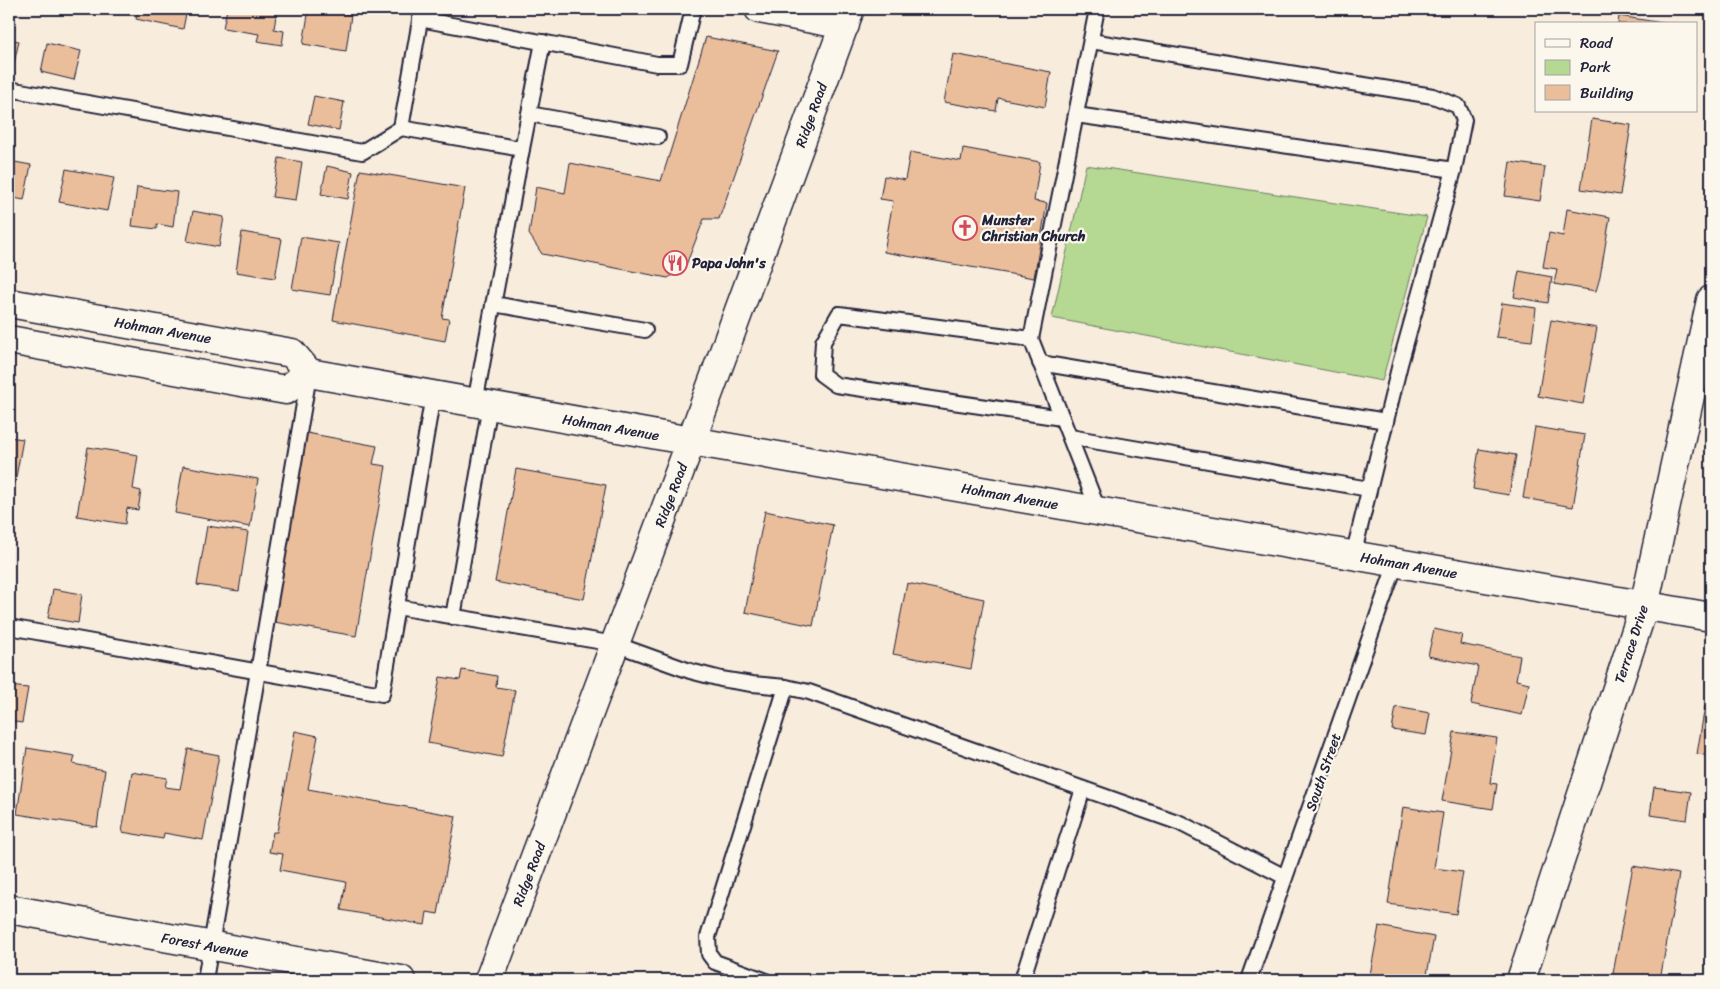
<svg xmlns="http://www.w3.org/2000/svg" width="1720" height="989" viewBox="0 0 1720 989" font-family="Sriracha,sans-serif">
<rect width="100%" height="100%" fill="#f8ecdc"/>
<filter id="ink" filterUnits="userSpaceOnUse"><feTurbulence type="fractalNoise" baseFrequency=".02" numOctaves="2"/><feDisplacementMap in="SourceGraphic" scale="10" xChannelSelector="R" yChannelSelector="G"/><feConvolveMatrix kernelMatrix="1 2 1 2 8 2 1 2 1" color-interpolation-filters="sRGB"/></filter>
<g filter="url(#ink)">
<polygon fill="#b5d892" stroke="#6c7d66" points="1086,165 1427,217 1382,381 1052,318"/>
<g fill="#ebbe9b" stroke="#22223b">
<polygon points="138,9 187,9 183,29 136,19"/>
<polygon points="227,9 277,9 274,29 284,31 282,45 257,41 259,34 223,28"/>
<polygon points="309,9 351,15 346,51 303,44"/>
<polygon points="1619,16 1669,24 1618,24"/>
<polygon points="706,37 778,51 719,219 704,219 686,265 668,278 542,254 529,234 536,187 565,193 570,163 661,181"/>
<polygon points="9,39 19,41 12,72 9,71"/>
<polygon points="47,43 81,51 74,80 41,72"/>
<polygon points="953,54 1051,72 1045,107 998,98 996,111 944,102"/>
<polygon points="314,96 344,102 339,130 308,124"/>
<polygon points="1592,119 1631,125 1620,195 1581,189"/>
<polygon points="963,148 1040,162 1034,201 1047,203 1034,278 884,252 893,201 880,199 884,176 905,180 910,152 961,161"/>
<polygon points="279,158 302,162 296,200 272,197"/>
<polygon points="9,161 31,165 24,200 9,197"/>
<polygon points="1510,162 1545,167 1540,201 1505,196"/>
<polygon points="327,166 353,172 348,199 321,194"/>
<polygon points="66,169 114,178 107,211 59,202"/>
<polygon points="360,170 465,188 442,318 449,319 445,341 333,320"/>
<polygon points="137,187 177,192 173,227 157,224 157,229 132,226"/>
<polygon points="1567,209 1610,217 1600,277 1596,291 1554,284 1557,269 1543,267 1549,233 1563,236"/>
<polygon points="193,211 224,217 219,247 187,241"/>
<polygon points="242,232 282,239 275,278 236,272"/>
<polygon points="301,237 339,243 330,295 292,289"/>
<polygon points="1519,271 1552,277 1548,303 1514,297"/>
<polygon points="1502,303 1536,308 1532,341 1496,337"/>
<polygon points="1551,320 1597,328 1583,404 1538,396"/>
<polygon points="1535,427 1585,435 1573,507 1523,498"/>
<polygon points="307,433 377,446 373,464 386,466 356,636 274,622"/>
<polygon points="9,437 23,439 15,483 9,481"/>
<polygon points="88,447 138,455 133,489 141,491 138,510 127,508 125,524 77,516"/>
<polygon points="1479,449 1516,455 1509,495 1473,489"/>
<polygon points="183,466 258,479 250,527 175,513"/>
<polygon points="516,469 606,485 584,599 495,582"/>
<polygon points="765,511 833,525 813,626 745,612"/>
<polygon points="207,526 248,532 239,591 197,585"/>
<polygon points="907,583 984,599 971,669 893,654"/>
<polygon points="53,589 82,594 78,623 48,618"/>
<polygon points="1434,629 1462,635 1460,644 1520,656 1516,680 1529,683 1522,715 1471,704 1478,666 1428,656"/>
<polygon points="462,670 497,676 496,687 515,690 502,757 428,743 440,677 460,680"/>
<polygon points="9,686 28,688 22,723 9,721"/>
<polygon points="1705,706 1711,707 1711,756 1697,754"/>
<polygon points="1396,707 1430,713 1426,735 1392,730"/>
<polygon points="295,731 318,736 308,789 456,816 438,914 427,912 425,925 341,910 346,882 280,870 283,854 269,852 273,832 277,832"/>
<polygon points="1454,732 1497,738 1490,783 1497,784 1493,809 1442,801"/>
<polygon points="27,748 75,756 73,764 105,770 97,827 17,814"/>
<polygon points="188,749 219,755 203,840 164,833 163,839 122,832 132,772 167,778 165,787 180,789"/>
<polygon points="1654,787 1691,792 1687,820 1650,815"/>
<polygon points="1403,807 1443,813 1434,868 1463,872 1456,914 1388,904"/>
<polygon points="1633,866 1679,874 1660,980 1612,979"/>
<polygon points="1379,926 1434,937 1426,980 1369,980"/>
</g>
<g fill="none" stroke-linecap="round" stroke-linejoin="round">
<defs>
<g id="lane">
<polyline points="422,9 401,128 522,149 475,403"/>
<polyline points="1097,9 1031,339 1099,512"/>
<polyline points="420,19 657,64 680,64 693,9"/>
<polyline points="1091,41 1433,96 1458,106 1464,120 1454,170 1400,364 1353,556"/>
<polyline points="9,89 362,152 401,128"/>
<polyline points="529,114 658,137"/>
<polyline points="1076,115 1454,170"/>
<polyline points="522,149 543,42"/>
<polyline points="493,304 645,330"/>
<polyline points="1031,339 839,314 823,342 821,374 836,385 1062,418"/>
<polyline points="1040,363 1386,421"/>
<polyline points="1070,437 1369,489"/>
<polyline points="397,607 615,644 690,671 721,679 752,684 786,687 809,692 1180,823 1285,877"/>
<polyline points="453,617 490,405"/>
<polyline points="9,627 382,694 433,395"/>
<polyline points="205,980 309,375"/>
<polyline points="764,980 715,962 709,954 708,937 786,687"/>
<polyline points="1022,980 1083,789"/>
<polyline points="1249,980 1396,563"/>
</g>
<g id="street">
<polyline points="759,9 845,25"/>
<polyline points="9,909 401,980"/>
<polyline points="1521,980 1644,606 1711,300"/>
</g>
<g id="secondary">
<polyline points="9,303 292,353 309,373 691,441 1711,617"/>
<polyline points="9,340 286,390 309,373"/>
</g>
<polyline id="primary" points="489,980 691,441 850,9"/>
</defs>
<use href="#lane" stroke="#22223b" stroke-width="18"/>
<use href="#street" stroke="#22223b" stroke-width="31"/>
<use href="#secondary" stroke="#22223b" stroke-width="31"/>
<use href="#primary" stroke="#22223b" stroke-width="31"/>
<use href="#lane" stroke="#fbf7ec" stroke-width="14"/>
<use href="#street" stroke="#fbf7ec" stroke-width="28"/>
<use href="#secondary" stroke="#fbf7ec" stroke-width="28"/>
<use href="#primary" stroke="#fbf7ec" stroke-width="28"/>
</g>
</g>
<defs>
<symbol id="church-ring" viewBox="-11 -11 22 22"><circle r="9.5" fill="#fbf7ec" stroke="#d1495b" stroke-width="1.5"/><path d="M-1.2-6h2.4v3.5h3.3v2.4h-3.3V6h-2.4V-.1h-3.3v-2.4h3.3Z" fill="#d1495b"/></symbol>
<symbol id="restaurant-ring" viewBox="-11 -11 22 22"><circle r="9.5" fill="#fbf7ec" stroke="#d1495b" stroke-width="1.5"/><path d="M-5-6h1v4h1v-4h1v4h1v-4h1v5L-1.5 .5V6h-2V.5L-5-1ZM5-6V6H3V1.5H1.5Q1.5-4 5-6Z" fill="#d1495b"/></symbol>
</defs>
<g fill-rule="evenodd">
<use href="#church-ring" x="951" y="214" width="28" height="28"/>
<use href="#restaurant-ring" x="661" y="249" width="28" height="28"/>
</g>
<g text-anchor="middle" stroke-width="4.5" stroke-linejoin="round" paint-order="stroke">
<g font-size="14" fill="#22223b" stroke="#fbf7ec">
<text transform="translate(811 115) rotate(-70)" y="5">Ridge Road</text>
<text transform="translate(163 330) rotate(10)" y="5">Hohman Avenue</text>
<text transform="translate(611 427) rotate(10)" y="5">Hohman Avenue</text>
<text transform="translate(671 495) rotate(-69)" y="5">Ridge Road</text>
<text transform="translate(1010 496) rotate(10)" y="5">Hohman Avenue</text>
<text transform="translate(1409 565) rotate(10)" y="5">Hohman Avenue</text>
<text transform="translate(1631 644) rotate(-72)" y="5">Terrace Drive</text>
<text transform="translate(1323 772) rotate(-71)" y="5">South Street</text>
<text transform="translate(529 874) rotate(-69)" y="5">Ridge Road</text>
<text transform="translate(205 945) rotate(10)" y="5">Forest Avenue</text>
</g>
<g font-size="14" font-weight="bold" fill="#22223b" stroke="#fbf7ec" text-anchor="start">
<text x="982" y="225">Munster<tspan x="982" dy="16">Christian Church</tspan></text>
<text x="692" y="268">Papa John's</text>
</g>
</g>
<rect width="1720" height="989" fill="none" stroke="#fbf7ec" stroke-width="30"/>
<rect x="15" y="15" width="1690" height="959" fill="none" stroke="#22223b" stroke-width="2" filter="url(#ink)"/>
<rect x="1535" y="22" width="162" height="90" fill="#fbf7ec" stroke="#a4a2a5"/>
<rect x="1545" y="39" width="25" height="8" fill="#fbf7ec" stroke="#a4a2a5"/>
<text x="1580" y="48" font-size="15" fill="#22223b">Road</text>
<rect x="1545" y="60" width="25" height="15" fill="#b5d892" stroke="#a4a2a5"/>
<text x="1580" y="72" font-size="15" fill="#22223b">Park</text>
<rect x="1545" y="85" width="25" height="15" fill="#ebbe9b" stroke="#a4a2a5"/>
<text x="1580" y="98" font-size="15" fill="#22223b">Building</text>
</svg>
